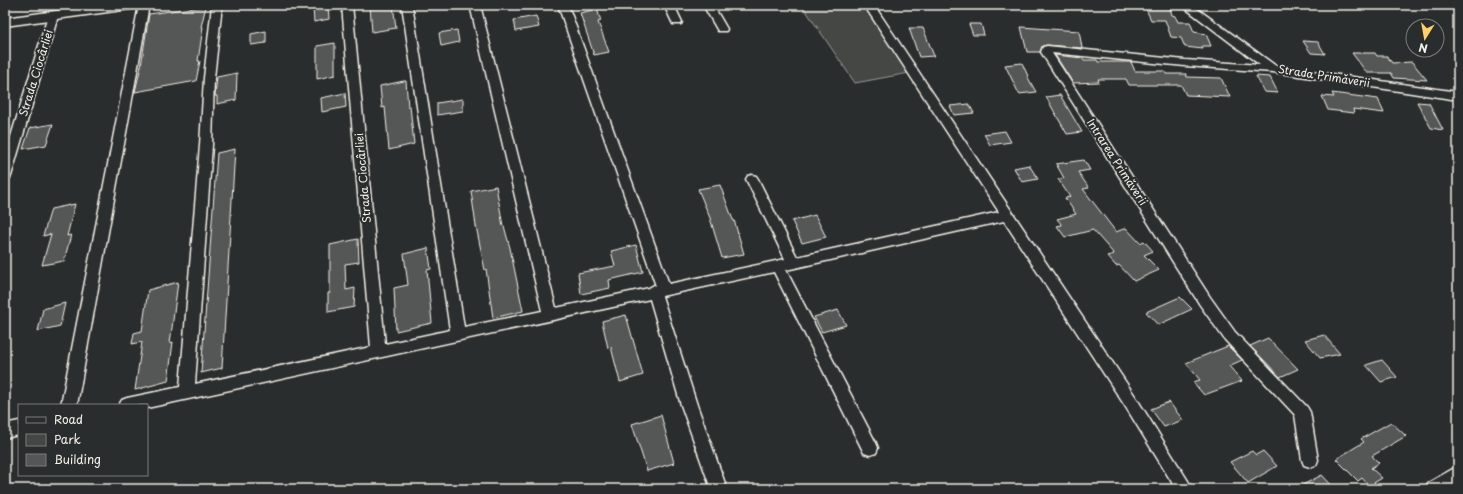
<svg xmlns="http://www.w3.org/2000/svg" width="1463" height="494" viewBox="0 0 1463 494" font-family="'Playpen Sans',sans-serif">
<rect width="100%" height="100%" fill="#2a2d2e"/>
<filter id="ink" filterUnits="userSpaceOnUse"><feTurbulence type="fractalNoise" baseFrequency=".025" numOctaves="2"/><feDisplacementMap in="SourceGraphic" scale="8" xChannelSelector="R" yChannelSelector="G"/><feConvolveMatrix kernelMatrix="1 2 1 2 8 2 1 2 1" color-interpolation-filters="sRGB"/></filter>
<g filter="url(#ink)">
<polygon fill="#444645" stroke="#9c9c96" points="802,5 864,5 909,73 855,83"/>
<g fill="#555756" stroke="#f4f1e8">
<polygon points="328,5 329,19 314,22 313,8"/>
<polygon points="370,5 393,5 396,28 372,32"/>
<polygon points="1144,5 1159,5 1160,7 1170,8 1172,15 1175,16 1178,22 1190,22 1194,32 1206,34 1211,46 1202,46 1203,49 1185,47 1181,38 1171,37 1165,20 1151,20"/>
<polygon points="206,6 201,27 203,27 198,61 200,61 196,81 135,92 141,66 149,14"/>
<polygon points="597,9 601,21 598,22 609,52 594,55 580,13"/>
<polygon points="536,16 539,27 516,31 514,20"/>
<polygon points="969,24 981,24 984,35 973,35"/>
<polygon points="1021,27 1079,31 1082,48 1047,45 1042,46 1040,52 1027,52"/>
<polygon points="909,28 923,28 934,56 919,57"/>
<polygon points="457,30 459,42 441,46 439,33"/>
<polygon points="266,31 266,43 251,45 251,34"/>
<polygon points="1303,41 1318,42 1325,54 1311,53"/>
<polygon points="335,43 335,75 317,79 317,46"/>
<polygon points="1352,53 1375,53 1377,56 1387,56 1392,63 1412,62 1427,80 1394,78 1391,73 1367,73"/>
<polygon points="1055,55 1083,58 1084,60 1097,60 1098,62 1131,62 1135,71 1164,71 1166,74 1186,74 1187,77 1221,78 1230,97 1186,95 1181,85 1129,85 1126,79 1098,79 1099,82 1073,83"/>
<polygon points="1022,63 1028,76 1027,76 1036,92 1019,94 1005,65"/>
<polygon points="237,73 236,100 217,104 217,96 215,96 217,77"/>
<polygon points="1256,76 1270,77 1278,93 1264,92"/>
<polygon points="404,81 406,81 408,107 410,106 414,144 389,150 385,107 382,108 380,86"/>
<polygon points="345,93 346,107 322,112 321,98"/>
<polygon points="1332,93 1378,99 1384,113 1353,109 1354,113 1328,110 1322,96 1334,97"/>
<polygon points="1060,95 1076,122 1082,132 1067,134 1046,97"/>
<polygon points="463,99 463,111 437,115 437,103"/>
<polygon points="1417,102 1429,103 1443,130 1431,128"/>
<polygon points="969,104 974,113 954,115 950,106"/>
<polygon points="53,124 46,145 23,149 30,128"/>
<polygon points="1005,131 1011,142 990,145 984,134"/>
<polygon points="235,149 222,368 201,373 217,153"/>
<polygon points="1084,160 1090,170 1078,172 1089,188 1083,189 1116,232 1126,228 1140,243 1144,241 1153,251 1144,255 1159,270 1134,281 1119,265 1116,266 1107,256 1114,254 1093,230 1065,237 1057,226 1062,225 1057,219 1076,214 1065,198 1070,197 1058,179 1064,178 1056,164"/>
<polygon points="1029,165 1038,179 1022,182 1014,168"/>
<polygon points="720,185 733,220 734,220 744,254 722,258 710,218 698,189"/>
<polygon points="496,186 503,226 504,226 510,248 523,311 493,318 486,269 485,270 476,226 471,191"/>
<polygon points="75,204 67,236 71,235 64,261 42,265 51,234 43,236 51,209"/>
<polygon points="815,215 826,237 802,243 792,221"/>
<polygon points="358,239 359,262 345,264 346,290 355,288 354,307 328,312 328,293 330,293 330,245"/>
<polygon points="636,245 643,272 609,280 610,288 581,294 578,273 615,266 611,251"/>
<polygon points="428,248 431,269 427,270 432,323 396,331 394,288 408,285 404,254"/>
<polygon points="178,282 170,343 173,342 168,381 135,390 142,342 132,344 134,333 142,331 148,290"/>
<polygon points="1180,297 1192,309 1158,325 1146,312"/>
<polygon points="65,303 60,326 38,331 43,309"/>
<polygon points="838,310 846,325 822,332 814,317"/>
<polygon points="626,315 643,375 620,382 611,347 608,348 602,321"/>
<polygon points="1324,335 1340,354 1320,358 1305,340"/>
<polygon points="1268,338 1298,369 1280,377 1250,346"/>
<polygon points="1228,346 1242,360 1229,366 1242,381 1204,395 1193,382 1200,380 1186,363"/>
<polygon points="1382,360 1397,377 1381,382 1366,365"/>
<polygon points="1169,402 1183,420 1164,427 1151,409"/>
<polygon points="661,415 674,463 647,471 632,424"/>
<polygon points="1391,422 1406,436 1372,456 1379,463 1371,468 1382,478 1369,486 1362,478 1358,481 1336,459 1364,442 1361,439"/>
<polygon points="1252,451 1256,455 1263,451 1277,466 1248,483 1230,462"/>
<polygon points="1322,475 1335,489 1295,489"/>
</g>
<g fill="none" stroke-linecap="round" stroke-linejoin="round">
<defs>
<g id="street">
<polygon points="139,5 149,5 77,405 61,405"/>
<polygon points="212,5 222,5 214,78 212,145 195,384 371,347 342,5 352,5 385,344 450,330 402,5 412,5 464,327 542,311 470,5 480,5 556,308 649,288 654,285 656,286 558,5 568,5 669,284 785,259 746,179 748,176 752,175 756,176 758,179 797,257 999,212 864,5 874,5 1137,399 1193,489 1176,489 1127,409 1004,221 786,270 876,443 878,448 876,453 870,455 864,453 774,272 662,296 697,405 727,489 711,489 681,405 650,299 147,408 147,405 119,405 122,400 127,398 180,387 200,145 204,78"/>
<polygon points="664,5 674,5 682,22 681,24 673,24"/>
<polygon points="703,5 713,5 727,29 726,31 718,31"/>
<polygon points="1181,5 1192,5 1276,66 1458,92 1458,100 1273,72 1185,66 1052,53 1210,297 1235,332 1307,407 1310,412 1318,460 1316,465 1310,467 1304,465 1302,460 1295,415 1225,340 1200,305 1041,52 1043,47 1047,46 1185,60 1260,65"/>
<polygon points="53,13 58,16 11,176 9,179 5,180 5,156 48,16"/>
<polygon points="19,421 19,435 5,438 5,424"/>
<polygon points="1458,466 1458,483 1448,489 1426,489 1428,483"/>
</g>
<polygon id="secondary" points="99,5 137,5 135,8 130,9 5,26 5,18"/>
</defs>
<use href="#street" stroke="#f4f1e8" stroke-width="3"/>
<use href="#secondary" stroke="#f4f1e8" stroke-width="3"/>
<use href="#street" fill="#2a2d2e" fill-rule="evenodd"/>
<use href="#secondary" fill="#2a2d2e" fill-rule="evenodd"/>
</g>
</g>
<g text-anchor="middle" stroke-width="4" stroke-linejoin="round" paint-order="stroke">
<g font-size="11" fill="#f4f1e8" stroke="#2a2d2e">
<text transform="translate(36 73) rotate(-73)" y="4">Strada Ciocârliei</text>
<text transform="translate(1324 76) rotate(9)" y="4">Strada Primăverii</text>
<text transform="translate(1117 162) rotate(57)" y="4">Intrarea Primăverii</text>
<text transform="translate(363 178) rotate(-95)" y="4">Strada Ciocârliei</text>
</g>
</g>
<rect width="1463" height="494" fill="none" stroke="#2a2d2e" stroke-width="20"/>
<rect x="10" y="10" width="1443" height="474" fill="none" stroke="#f4f1e8" stroke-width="1.5" filter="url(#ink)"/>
<rect x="18" y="404" width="130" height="72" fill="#2a2d2e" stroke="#7b7b78"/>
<rect x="26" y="417" width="20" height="6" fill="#2a2d2e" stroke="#7b7b78"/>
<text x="54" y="424" font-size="12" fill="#f4f1e8">Road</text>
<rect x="26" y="434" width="20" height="12" fill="#444645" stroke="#7b7b78"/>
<text x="54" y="444" font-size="12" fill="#f4f1e8">Park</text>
<rect x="26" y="454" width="20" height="12" fill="#555756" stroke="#7b7b78"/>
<text x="54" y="464" font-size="12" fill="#f4f1e8">Building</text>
<g transform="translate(1425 38) rotate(191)"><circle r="19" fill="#2a2d2e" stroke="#7b7b78"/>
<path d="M0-3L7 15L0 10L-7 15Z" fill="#ffd166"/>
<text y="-6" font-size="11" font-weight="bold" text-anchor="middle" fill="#f4f1e8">N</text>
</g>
</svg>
